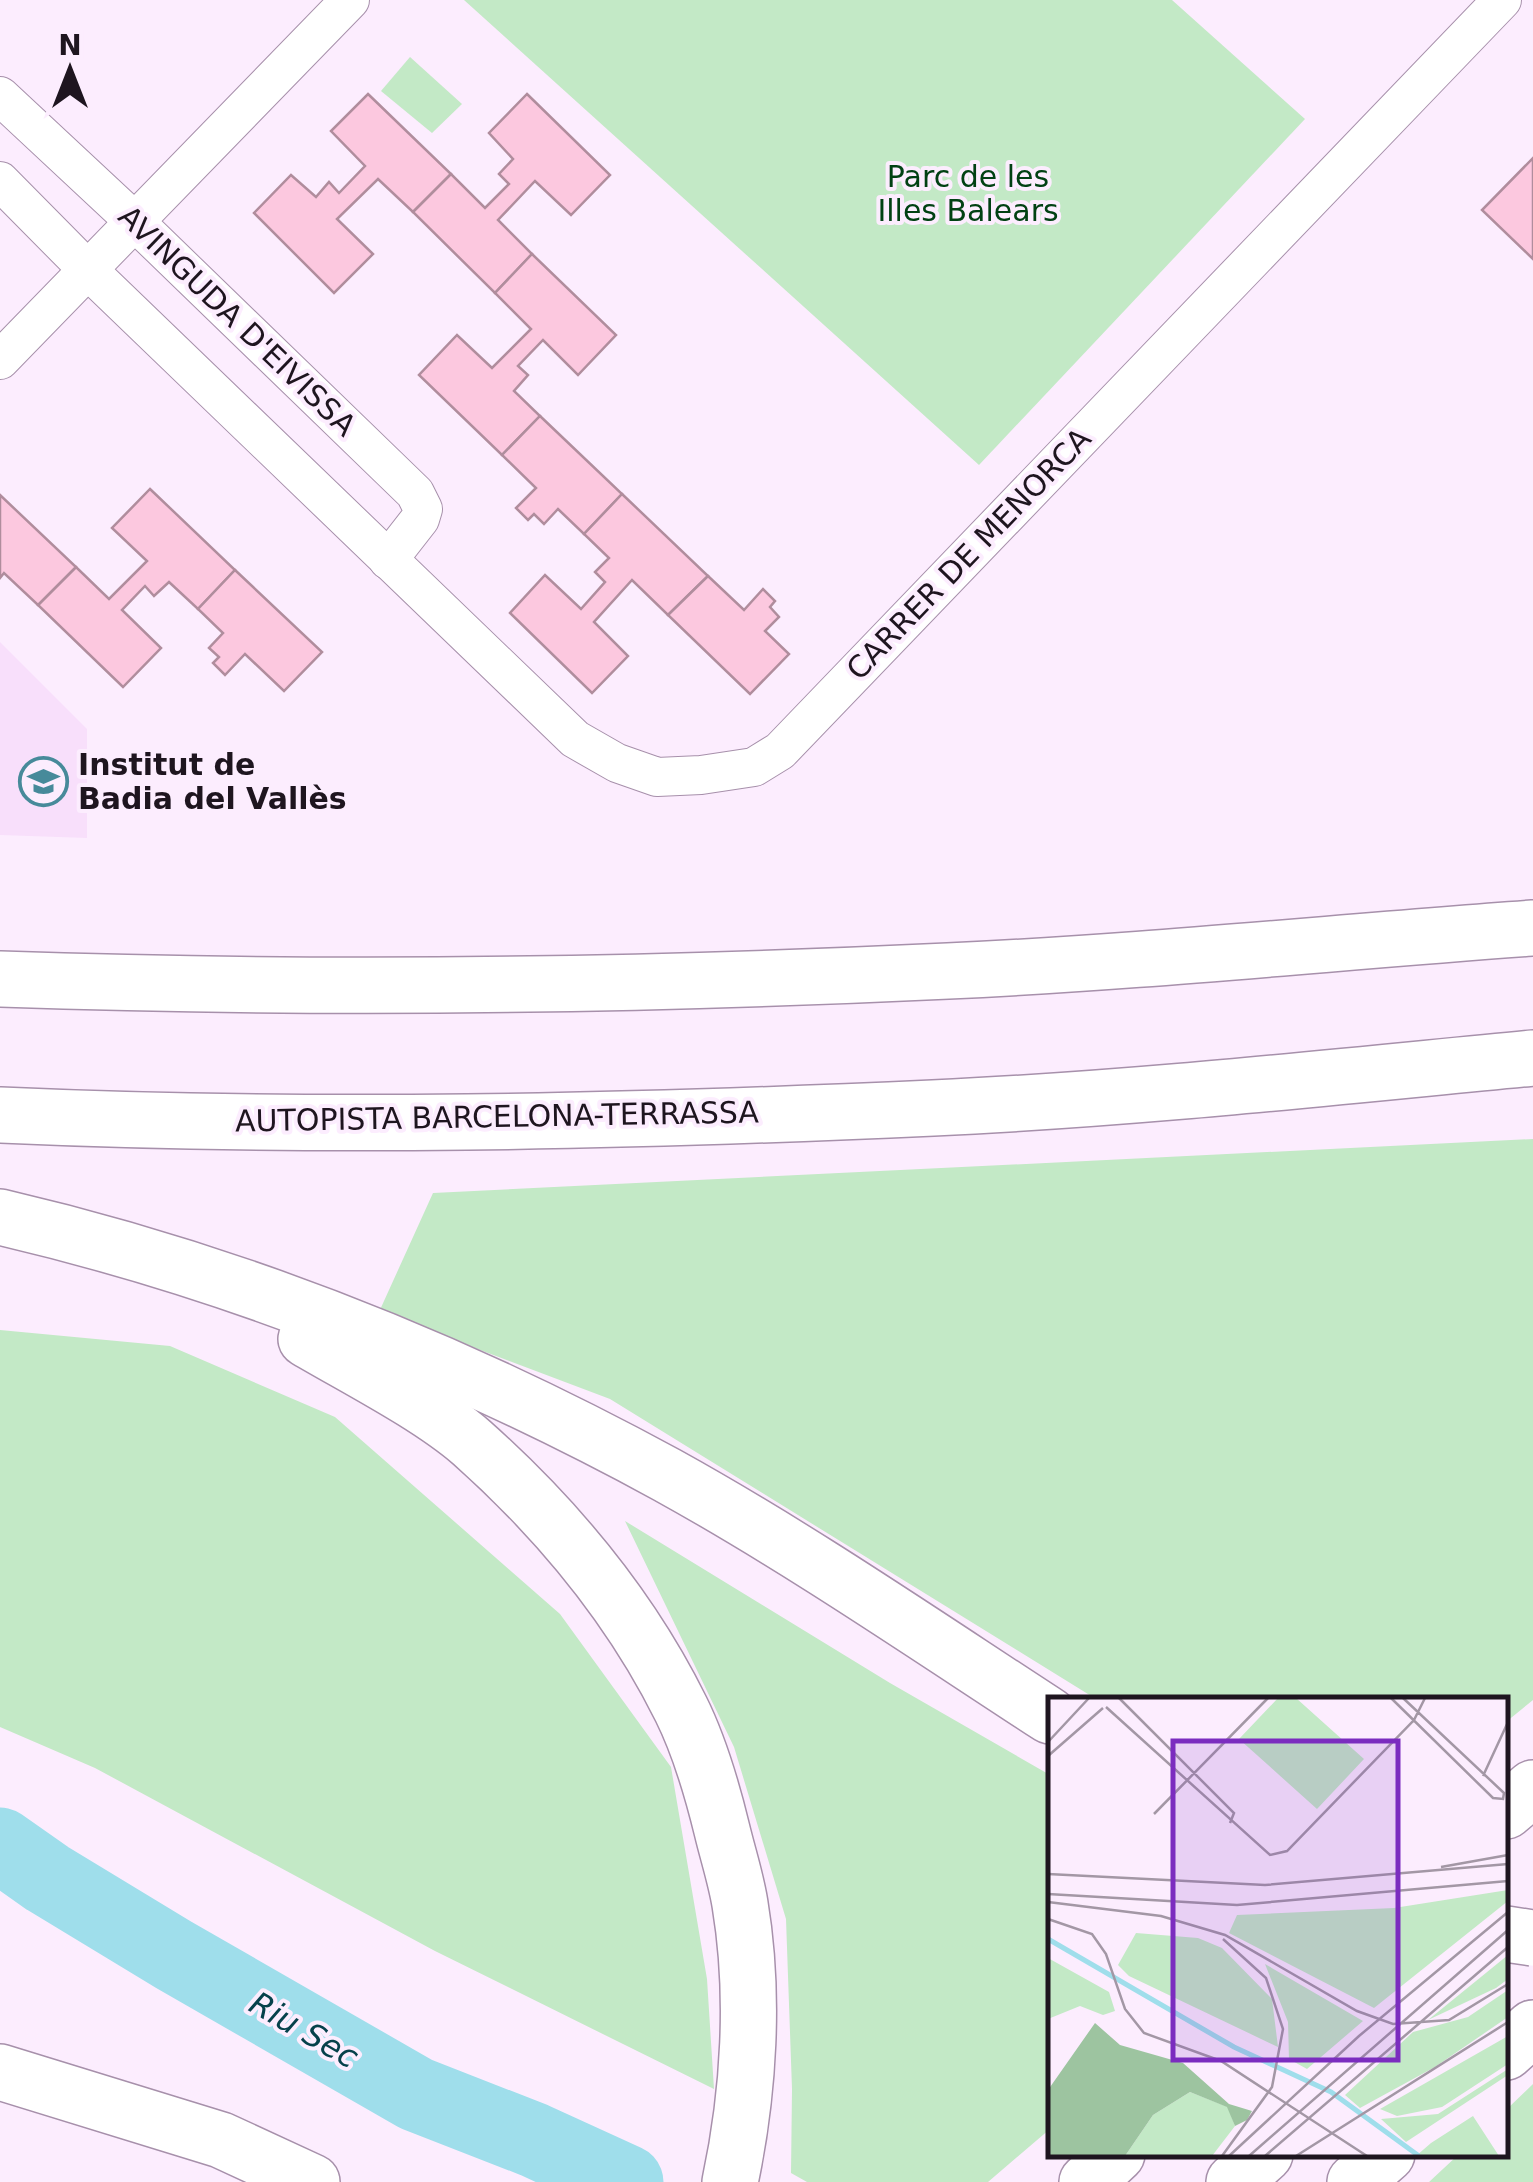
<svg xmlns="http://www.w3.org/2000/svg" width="1533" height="2182" viewBox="0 0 1533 2182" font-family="'DejaVu Sans',sans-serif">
<rect width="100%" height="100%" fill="#fcedfe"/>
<polygon fill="#f8dffb" points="0,642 87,729 87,838 0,835"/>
<g fill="#c3e9c6">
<polygon points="464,0 1172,0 1305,119 979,465"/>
<polygon points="410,57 462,104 432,133 381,91"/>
<polygon points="1533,1139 1533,1700 1506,1722 1506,1700 1096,1699 610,1399 379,1312 433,1193"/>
<polygon points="0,1330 170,1346 335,1417 560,1614 671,1767 707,1979 714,2089 435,1951 95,1768 0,1727"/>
<polygon points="625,1521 890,1683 1050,1775 1050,2129 988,2182 807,2182 791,2173 792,2089 786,1919 734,1747"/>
<polygon points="1533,2084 1533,2182 1429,2182 1458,2155 1506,2154 1506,2110"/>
</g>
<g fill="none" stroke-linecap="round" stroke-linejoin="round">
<polyline stroke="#9fdeeb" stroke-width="75" points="0,1845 47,1878 174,1955 416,2094 534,2140 626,2182"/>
</g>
<g fill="#fcc8df" stroke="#b08d9d" stroke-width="2.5">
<polygon points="368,94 451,174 413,212 378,179 337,219 373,254 334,293 254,213 291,175 316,197 329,182 339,193 365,166 331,131"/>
<polygon points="527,94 610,175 571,215 535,181 498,220 532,254 495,293 413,212 451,174 485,208 509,184 499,174 513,159 489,133"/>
<polygon points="1533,158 1533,259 1482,210"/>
<polygon points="532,254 616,335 578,375 543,340 518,366 528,375 514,391 540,416 502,455 419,375 457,335 492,368 531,329 495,293"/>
<polygon points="540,416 622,494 584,534 558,509 544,524 534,514 528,520 516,508 536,488 502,455"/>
<polygon points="150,489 235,570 198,609 169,582 154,596 145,586 122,610 161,648 123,687 38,605 76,567 109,599 147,561 112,528"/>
<polygon points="622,494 708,576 668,615 632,580 594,622 628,656 592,693 510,613 545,575 581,609 605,582 595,572 609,558 584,534"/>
<polygon points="0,495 76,567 38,605 4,573 0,578"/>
<polygon points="235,570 322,652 284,691 245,654 225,675 213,663 219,657 209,648 223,633 198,609"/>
<polygon points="708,576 744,610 763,589 775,601 770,607 779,617 765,631 789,654 750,694 668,615"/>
</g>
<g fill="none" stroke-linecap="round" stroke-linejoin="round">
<defs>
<g id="street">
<polyline points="0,96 133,220 415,493 423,509 420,519 388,560"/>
<polyline points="0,181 87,269 575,739 617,763 657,777 701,775 754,767 780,751 1502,0"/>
<polyline points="0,360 350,0"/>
</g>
<polyline id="secondary" points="0,2072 221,2140 312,2182"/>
<g id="highway">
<path d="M0,979C317,990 632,986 948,971C1144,962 1338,942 1533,928"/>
<path d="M0,1115C311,1129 623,1122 933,1108C1133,1099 1334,1077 1533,1058"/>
<path d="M0,1217C232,1271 458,1361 667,1475C799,1548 924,1634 1050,1716"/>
<path d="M306,1339C357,1369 428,1405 472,1443C556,1518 631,1608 681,1709C700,1747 712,1789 722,1830C728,1855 736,1879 740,1904C755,1994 749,2093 730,2182"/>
<polyline points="1506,1811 1533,1788"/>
<polyline points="1506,2052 1533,2028"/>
<polyline points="1087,2182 1117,2154"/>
<polyline points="1234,2182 1265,2154"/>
<polyline points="1355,2182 1387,2154"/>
</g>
</defs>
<use href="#street" stroke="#a790ab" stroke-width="40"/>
<use href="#secondary" stroke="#a790ab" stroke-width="58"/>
<use href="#highway" stroke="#a790ab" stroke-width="58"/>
<use href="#street" stroke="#fff" stroke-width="38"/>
<use href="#secondary" stroke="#fff" stroke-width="55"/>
<use href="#highway" stroke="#fff" stroke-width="55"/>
<defs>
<polyline id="highway-bridge" points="1506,1934 1533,1938"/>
</defs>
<use href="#highway-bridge" stroke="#a790ab" stroke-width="58" stroke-linecap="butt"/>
<use href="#highway-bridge" stroke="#fff" stroke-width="55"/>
</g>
<defs>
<symbol id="school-ring" viewBox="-11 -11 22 22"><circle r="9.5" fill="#fcedfe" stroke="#478a9a" stroke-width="1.5"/><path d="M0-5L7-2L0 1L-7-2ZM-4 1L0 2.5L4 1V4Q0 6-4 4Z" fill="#478a9a"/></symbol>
</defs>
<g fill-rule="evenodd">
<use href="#school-ring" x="16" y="754" width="55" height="55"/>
</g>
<g text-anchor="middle" stroke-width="8" stroke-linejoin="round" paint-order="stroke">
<g font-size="30" fill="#014113" stroke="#fcedfe">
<text x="968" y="187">Parc de les<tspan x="968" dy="34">Illes Balears</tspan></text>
</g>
<g font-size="30" fill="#1e151f" stroke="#fcedfe">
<text transform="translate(237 321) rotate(44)" y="10">AVINGUDA D'EIVISSA</text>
<text transform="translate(969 554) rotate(-46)" y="10">CARRER DE MENORCA</text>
<text transform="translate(497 1117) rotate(-1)" y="10">AUTOPISTA BARCELONA-TERRASSA</text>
</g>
<g font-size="30" font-weight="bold" fill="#1e151f" stroke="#fcedfe" text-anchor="start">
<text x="78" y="775">Institut de<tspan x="78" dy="34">Badia del Vallès</tspan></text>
</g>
<g font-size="32" font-style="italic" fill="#06414b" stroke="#fcedfe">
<text transform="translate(304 2030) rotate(30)" y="11">Riu Sec</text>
</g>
</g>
<g transform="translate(1048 1697)">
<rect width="460" height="460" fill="#fcedfe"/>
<path d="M230,1H248L316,62L269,112L191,42ZM460,193V204L326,311L181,236L189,218L346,211ZM88,236L150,241L174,251L224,302L230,350L81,279L70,268ZM460,258V282L448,291L380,323ZM0,261L61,295L67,314L55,318L32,309L0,322ZM217,267L315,324L259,372L241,362L240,325ZM460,293V320L387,370L312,411L297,398L365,335L420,320ZM460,339V367L394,410L349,419L332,412ZM460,372V378L358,445L333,422L390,417ZM142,395L180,410L187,429L164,459H77L105,418ZM425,419L451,459H368L383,446Z" fill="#c3e9c6"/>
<path d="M47,326L72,348L135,366L181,407L204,414L199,423L187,429L179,410L142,395L105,418L77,459H0V393Z" fill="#9dc4a0"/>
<path fill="none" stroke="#9fdeeb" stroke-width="5" d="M0,242L186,350L283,395L371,459"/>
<path fill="none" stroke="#a397a5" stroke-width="2.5" d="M71,1L186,116L182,126M343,1L445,101L455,102L456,96L355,1M58,10L222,158L239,154L366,23L377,1M0,45L41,1M0,59L55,11M435,79L460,25M106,117L220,1M393,170L460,158M0,177L217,188L460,167M0,197L189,208L460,184M0,205L113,219L177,238L309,314L345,327L401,323L460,287M0,222L44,237L58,257L77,312L96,336L173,364L319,459M174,459L224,390L235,332L218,281L175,242M181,459L311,339L460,215M201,459L460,233M217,459L460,250M248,459L460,325"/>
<path fill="#7b2cbf" fill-opacity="0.15" stroke="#7b2cbf" stroke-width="5" d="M125,44H350V363H125Z"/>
<rect width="460" height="460" fill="none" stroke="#1e151f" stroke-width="5"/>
</g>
<g transform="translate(70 70)" stroke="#fcedfe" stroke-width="8" paint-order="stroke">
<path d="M0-8L18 38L0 25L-18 38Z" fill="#1e151f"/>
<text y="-15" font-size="28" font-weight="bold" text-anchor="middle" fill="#1e151f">N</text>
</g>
</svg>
